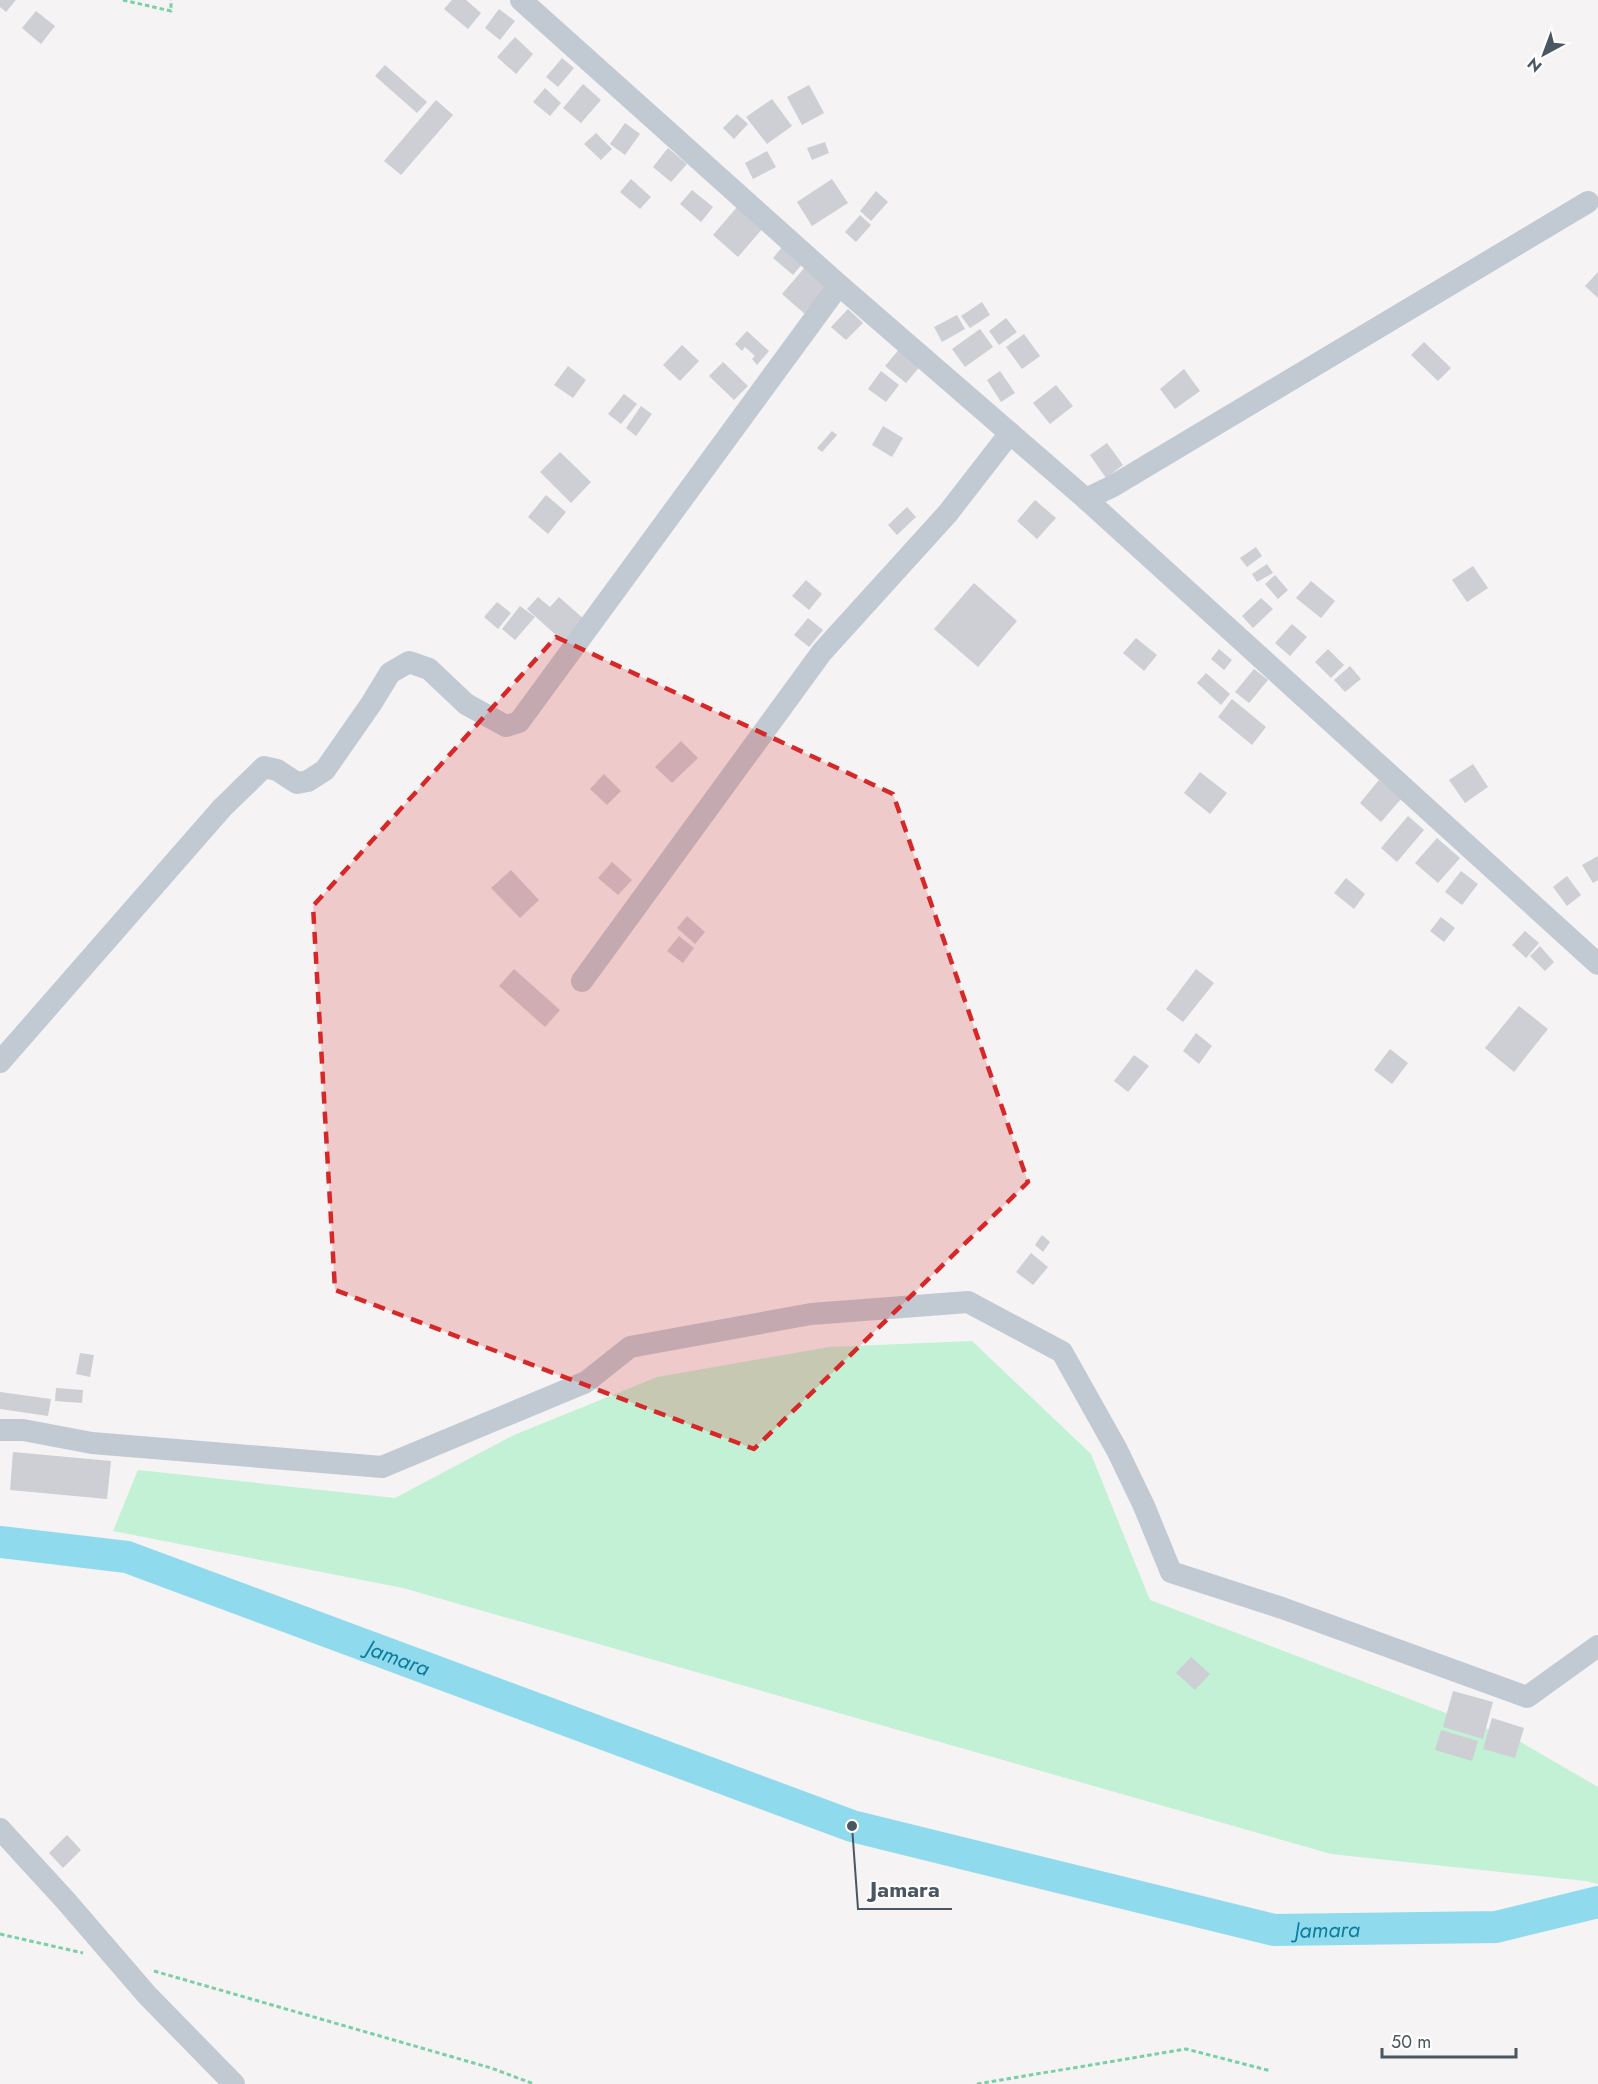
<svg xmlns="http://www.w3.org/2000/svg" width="1598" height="2084" viewBox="0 0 1598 2084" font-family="Jost,sans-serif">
<rect width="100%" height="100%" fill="#f5f3f3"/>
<polygon fill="#c3f1d5" points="972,1341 1091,1454 1150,1600 1519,1741 1598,1787 1598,1884 1586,1881 1331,1854 403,1588 113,1531 138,1470 395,1498 514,1435 657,1377 829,1347"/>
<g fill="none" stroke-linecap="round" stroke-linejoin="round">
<path stroke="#90daee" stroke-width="32" id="s1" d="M0,1542L127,1557L852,1826L1274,1930L1496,1927L1598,1902"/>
</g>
<g fill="#cdcfd5">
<polygon points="0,0 16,0 6,12 0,7"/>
<polygon points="452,0 466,0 481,13 468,29 444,9"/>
<polygon points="499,9 515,21 500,40 485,28"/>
<polygon points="36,11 55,26 41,44 22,28"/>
<polygon points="515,37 533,54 516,74 497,57"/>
<polygon points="562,58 574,68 558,87 546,77"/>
<polygon points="385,65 427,102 417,113 375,76"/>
<polygon points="583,84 601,100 581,123 563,108"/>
<polygon points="809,85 824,113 802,125 787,97"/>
<polygon points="545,88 561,103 550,116 533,102"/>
<polygon points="772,99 792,126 767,144 746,117"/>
<polygon points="436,100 453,115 401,175 384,161"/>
<polygon points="737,114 748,124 734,139 723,128"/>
<polygon points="625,123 640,134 625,155 610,144"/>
<polygon points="596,133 612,149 601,160 584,144"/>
<polygon points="825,142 829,153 812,160 807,148"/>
<polygon points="668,148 687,164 671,182 653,167"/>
<polygon points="767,151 776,167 753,179 745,163"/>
<polygon points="631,179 651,197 640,209 620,192"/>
<polygon points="832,179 848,203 812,226 797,202"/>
<polygon points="692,190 713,207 701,222 680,204"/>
<polygon points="876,191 888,202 871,221 860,211"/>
<polygon points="738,206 763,228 738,257 713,235"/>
<polygon points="860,215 871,225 856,242 845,232"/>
<polygon points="783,246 803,263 793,275 773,258"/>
<polygon points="806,266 831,287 806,315 782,294"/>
<polygon points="1598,272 1598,298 1585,286"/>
<polygon points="982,302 990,315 970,328 961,316"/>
<polygon points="848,309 863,323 846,340 831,327"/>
<polygon points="957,315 965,329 942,342 934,327"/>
<polygon points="1006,318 1017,332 999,345 989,331"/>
<polygon points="980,329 993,347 965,367 952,349"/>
<polygon points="747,331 769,351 757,365 752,359 755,356 745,347 742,351 735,344"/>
<polygon points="1024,334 1040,356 1022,369 1006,347"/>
<polygon points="1424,342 1451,368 1438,381 1411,355"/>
<polygon points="682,345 699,361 680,381 663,365"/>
<polygon points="901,347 922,364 906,383 885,366"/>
<polygon points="723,362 748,386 734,400 709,376"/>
<polygon points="568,366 586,380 573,398 554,385"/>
<polygon points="1184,369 1200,391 1175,409 1160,389"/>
<polygon points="881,371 899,385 886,402 868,389"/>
<polygon points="1000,371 1015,393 1001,402 987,380"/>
<polygon points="1056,385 1073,406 1050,424 1033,403"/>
<polygon points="624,394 637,404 621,424 608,414"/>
<polygon points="641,406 652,414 636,436 626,428"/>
<polygon points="883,426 903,438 892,457 872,445"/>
<polygon points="832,431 837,435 822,452 817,448"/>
<polygon points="1107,443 1123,465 1106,478 1090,455"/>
<polygon points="560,452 591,482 571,503 540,472"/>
<polygon points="546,495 566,512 548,534 528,517"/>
<polygon points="1035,500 1056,518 1037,539 1017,521"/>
<polygon points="907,507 916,517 897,535 888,525"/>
<polygon points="1256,547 1262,556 1247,567 1240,558"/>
<polygon points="1267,564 1273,573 1257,582 1252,574"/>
<polygon points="1473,566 1488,588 1467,602 1452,580"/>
<polygon points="1275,575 1288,590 1278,599 1265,584"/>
<polygon points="806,580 822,594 809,610 792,596"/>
<polygon points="1311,581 1335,601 1321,618 1296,598"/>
<polygon points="974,583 1017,621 978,667 934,629"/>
<polygon points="538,597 550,607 559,597 586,621 566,644 527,609"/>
<polygon points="1261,598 1273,609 1253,628 1242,616"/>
<polygon points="497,602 511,613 498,629 484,617"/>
<polygon points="520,606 535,617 515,640 502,629"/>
<polygon points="808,618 823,630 809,647 794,635"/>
<polygon points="1292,624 1307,637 1290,656 1275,643"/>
<polygon points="1136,638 1157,655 1144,671 1123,653"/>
<polygon points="1219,649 1232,660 1224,670 1211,659"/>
<polygon points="1328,649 1344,665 1331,678 1315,662"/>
<polygon points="1350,666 1361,679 1345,692 1334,680"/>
<polygon points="1254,669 1268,680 1249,703 1235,692"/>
<polygon points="1206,673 1230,694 1221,705 1197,683"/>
<polygon points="1232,699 1266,727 1252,745 1218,717"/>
<polygon points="681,741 698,758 672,783 655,767"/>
<polygon points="1473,764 1488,787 1465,803 1449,780"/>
<polygon points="1200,772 1227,793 1210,814 1184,793"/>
<polygon points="604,774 621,791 607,805 590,789"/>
<polygon points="1379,780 1401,799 1381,822 1360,803"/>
<polygon points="1408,816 1424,830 1397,862 1381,848"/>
<polygon points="1437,838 1460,858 1438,883 1415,863"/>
<polygon points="1598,856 1598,880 1593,883 1582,865"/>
<polygon points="612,862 632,880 618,895 598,878"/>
<polygon points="511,870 539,900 520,918 491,888"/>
<polygon points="1461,871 1478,884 1462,905 1445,892"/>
<polygon points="1567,876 1581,895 1567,906 1553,887"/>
<polygon points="1346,878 1365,894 1354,909 1334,893"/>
<polygon points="687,916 705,932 695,944 677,928"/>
<polygon points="1441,917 1455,928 1444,942 1430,931"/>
<polygon points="1525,931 1539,943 1526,958 1512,945"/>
<polygon points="679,936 694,948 683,963 667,951"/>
<polygon points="1540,946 1554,962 1545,971 1530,956"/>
<polygon points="514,969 560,1010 545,1027 499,986"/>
<polygon points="1196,969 1214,983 1183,1022 1166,1009"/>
<polygon points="1519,1006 1548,1029 1514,1072 1485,1048"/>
<polygon points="1196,1033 1212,1046 1199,1064 1183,1051"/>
<polygon points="1390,1049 1408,1063 1392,1084 1374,1070"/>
<polygon points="1134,1055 1149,1066 1128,1092 1114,1081"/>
<polygon points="1042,1235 1050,1242 1043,1252 1035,1245"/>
<polygon points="1031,1253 1048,1267 1033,1285 1016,1272"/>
<polygon points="80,1353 94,1355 90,1377 76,1374"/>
<polygon points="56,1388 83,1390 82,1403 55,1401"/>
<polygon points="0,1392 51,1399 48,1416 0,1409"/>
<polygon points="13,1452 111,1461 107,1499 10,1490"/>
<polygon points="1191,1657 1210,1674 1195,1690 1176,1673"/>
<polygon points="1453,1691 1493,1702 1483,1739 1443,1727"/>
<polygon points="1492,1718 1524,1728 1515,1758 1483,1749"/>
<polygon points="1441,1730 1478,1741 1472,1761 1435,1750"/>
<polygon points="67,1835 81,1850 63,1868 49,1853"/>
</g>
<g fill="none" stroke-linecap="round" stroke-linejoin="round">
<g stroke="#7ad0a6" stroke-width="3" stroke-dasharray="4.5 3" stroke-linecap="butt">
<polyline points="123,0 171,11 171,0"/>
<polyline points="0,1934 83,1953"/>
<polyline points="154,1971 491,2068 534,2084"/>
<polyline points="977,2084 1186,2049 1271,2071"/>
</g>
<g stroke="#c1cad2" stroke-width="22">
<polyline points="521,0 839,285 1086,499 1598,964"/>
<polyline points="1086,499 1113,486 1588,202"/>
<polyline points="582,981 822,652 948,513 1010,433"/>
<polyline points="0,1062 222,808 264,767 277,770 297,783 308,781 325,770 371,704 390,673 409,662 429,669 466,704 506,726 519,722 839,285"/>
<polyline points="0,1430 23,1430 92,1443 382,1467 586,1382 630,1347 811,1314 968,1302 1062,1352 1117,1450 1144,1506 1171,1572 1282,1608 1527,1697 1598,1646"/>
<polyline points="0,1829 66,1901 147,1995 234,2084"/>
</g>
</g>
<path fill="#d62828" fill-opacity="0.2" stroke="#d62828" stroke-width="4.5" stroke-dasharray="12 8" stroke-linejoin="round" d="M556,637L893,794L1028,1182L754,1449L335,1290L313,906Z"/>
<g text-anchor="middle" stroke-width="4.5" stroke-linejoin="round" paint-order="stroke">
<g font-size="22" font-style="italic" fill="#0c7c9b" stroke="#fff">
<text dy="8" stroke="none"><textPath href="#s1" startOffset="417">Jamara</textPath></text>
<text dy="8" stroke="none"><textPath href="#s1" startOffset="1389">Jamara</textPath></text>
</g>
</g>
<path fill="none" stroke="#4a5661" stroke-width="2" d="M852 1826L858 1909H952"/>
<circle fill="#4a5661" stroke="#fff" stroke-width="2" cx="852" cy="1826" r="6"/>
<g font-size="22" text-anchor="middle" font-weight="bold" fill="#4a5661" stroke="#fff" stroke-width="4.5" stroke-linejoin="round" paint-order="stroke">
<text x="905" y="1897">Jamara</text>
</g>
<g transform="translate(1544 54) rotate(221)" stroke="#ffffff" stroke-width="4.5" paint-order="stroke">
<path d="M0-4.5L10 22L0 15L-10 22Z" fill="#4a5661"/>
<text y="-9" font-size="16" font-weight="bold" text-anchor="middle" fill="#4a5661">N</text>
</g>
<path d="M1382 2048v9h134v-9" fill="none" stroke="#4a5661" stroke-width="3"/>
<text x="1391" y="2048" font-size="18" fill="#4a5661" stroke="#ffffff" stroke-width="4.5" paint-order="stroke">50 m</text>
</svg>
